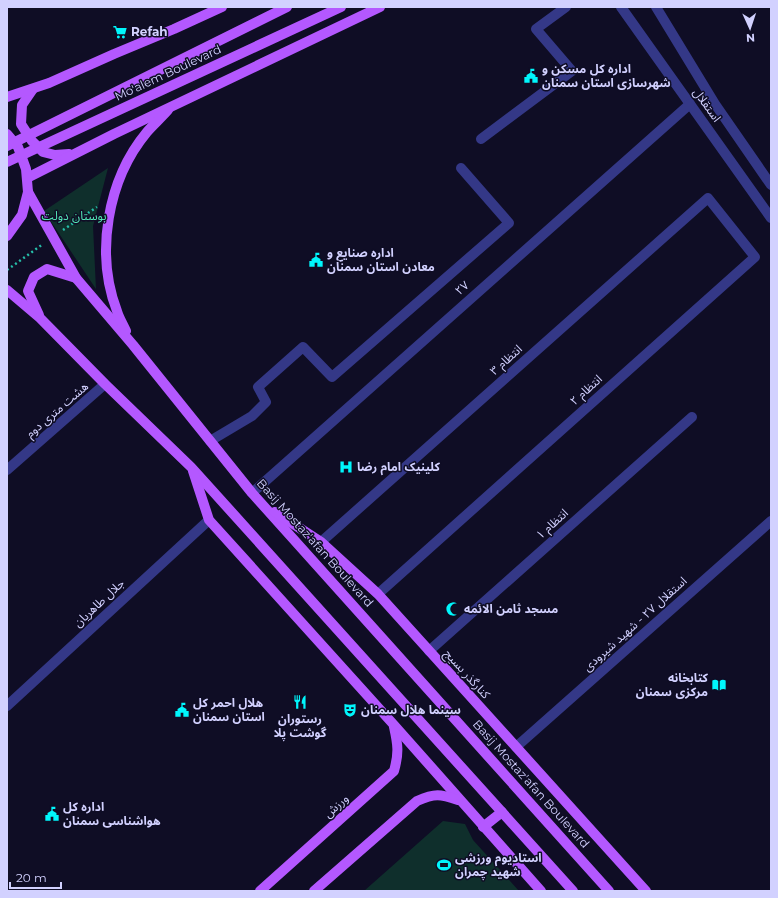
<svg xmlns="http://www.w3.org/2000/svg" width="778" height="898" viewBox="0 0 778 898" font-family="Montserrat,'Noto Sans Arabic',sans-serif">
<rect width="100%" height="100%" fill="#0f0d25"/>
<g fill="#0f2f2c">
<polygon points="108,168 93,226 96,289 44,211"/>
<polygon points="443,821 465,824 473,840 519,891 364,891"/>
</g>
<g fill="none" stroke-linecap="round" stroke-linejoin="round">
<g stroke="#26bea9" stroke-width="2.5" stroke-dasharray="2 3" stroke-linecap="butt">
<polyline points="63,230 97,207"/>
<polyline points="7,270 43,244"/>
</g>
<g stroke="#343887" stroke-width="10">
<polyline points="621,7 771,218"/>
<polyline points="656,7 715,104 771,185"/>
<polyline points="481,139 572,71 536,29 566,7"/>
<polyline points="210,441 252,416 266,402 258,387 303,347 332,377 509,223 461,168"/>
<polyline points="7,470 105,384"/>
<polyline points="252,493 690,104"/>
<polyline points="321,542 708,198 755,257 378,594"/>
<polyline points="429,651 692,417"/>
<polyline points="7,706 209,520"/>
<polyline points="516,747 771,521"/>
</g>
<g stroke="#b458ff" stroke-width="10">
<polyline points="33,89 22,105 21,124 32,141 43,152 55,155 69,154"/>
<polyline points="7,97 49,83 114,54 174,29 222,7"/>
<polyline points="7,134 18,147 26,169 28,192 22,215 7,236"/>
<polyline points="27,178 114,134 380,7"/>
<polyline points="28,192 76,278 133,345 252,493 609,891"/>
<polyline points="7,290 40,318 105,384 191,467 573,891"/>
<polyline points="39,315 28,291 34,277 47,269 76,278"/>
<path d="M126,331C123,324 119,318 117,311C95,254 107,180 147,132C153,125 161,118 168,110"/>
<polyline points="193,471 209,520 394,725 541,891"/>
<polyline points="275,512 321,542 378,594 646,891"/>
<polyline points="483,827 502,812"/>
<path d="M260,891L394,771C399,753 398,745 394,727"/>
<path d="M314,891L417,801C435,793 440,794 458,800"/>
</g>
<g stroke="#b458ff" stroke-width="10">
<polyline points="7,146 287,7"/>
<polyline points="7,162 341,7"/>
</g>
</g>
<defs>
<symbol id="supermarket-bare" viewBox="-9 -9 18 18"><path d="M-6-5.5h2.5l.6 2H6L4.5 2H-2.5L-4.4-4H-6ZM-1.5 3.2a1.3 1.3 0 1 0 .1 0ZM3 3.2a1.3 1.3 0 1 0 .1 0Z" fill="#00f6fc" stroke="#0f0d25" stroke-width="2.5" paint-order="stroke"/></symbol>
<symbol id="civic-bare" viewBox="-9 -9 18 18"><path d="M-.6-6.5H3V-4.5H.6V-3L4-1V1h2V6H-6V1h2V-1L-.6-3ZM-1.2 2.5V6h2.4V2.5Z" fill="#00f6fc" stroke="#0f0d25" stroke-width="2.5" paint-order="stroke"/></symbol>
<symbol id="hospital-bare" viewBox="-9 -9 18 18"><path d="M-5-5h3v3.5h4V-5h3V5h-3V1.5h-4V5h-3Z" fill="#00f6fc" stroke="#0f0d25" stroke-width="2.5" paint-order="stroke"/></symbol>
<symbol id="mosque-bare" viewBox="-9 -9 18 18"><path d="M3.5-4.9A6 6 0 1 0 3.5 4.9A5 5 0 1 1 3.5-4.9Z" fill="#00f6fc" stroke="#0f0d25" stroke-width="2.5" paint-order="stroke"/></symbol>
<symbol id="library-bare" viewBox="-9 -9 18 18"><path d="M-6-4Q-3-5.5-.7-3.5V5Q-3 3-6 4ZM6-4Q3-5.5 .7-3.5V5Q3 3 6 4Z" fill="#00f6fc" stroke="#0f0d25" stroke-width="2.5" paint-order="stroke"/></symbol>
<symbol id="restaurant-bare" viewBox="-9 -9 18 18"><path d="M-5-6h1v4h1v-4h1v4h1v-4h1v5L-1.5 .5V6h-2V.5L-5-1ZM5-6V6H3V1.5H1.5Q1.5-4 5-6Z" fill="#00f6fc" stroke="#0f0d25" stroke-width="2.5" paint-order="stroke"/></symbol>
<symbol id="theatre-bare" viewBox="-9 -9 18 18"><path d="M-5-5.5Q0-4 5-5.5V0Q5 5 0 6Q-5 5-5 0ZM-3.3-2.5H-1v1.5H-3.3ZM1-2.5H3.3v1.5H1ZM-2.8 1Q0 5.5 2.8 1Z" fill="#00f6fc" stroke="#0f0d25" stroke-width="2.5" paint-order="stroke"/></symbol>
<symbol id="stadium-bare" viewBox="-9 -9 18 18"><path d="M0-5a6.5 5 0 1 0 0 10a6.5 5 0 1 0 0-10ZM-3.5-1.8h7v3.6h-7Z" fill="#00f6fc" stroke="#0f0d25" stroke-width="2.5" paint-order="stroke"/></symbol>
</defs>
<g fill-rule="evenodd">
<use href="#supermarket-bare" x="110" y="22" width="20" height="20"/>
<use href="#civic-bare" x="521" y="66" width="20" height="20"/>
<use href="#civic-bare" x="306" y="250" width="20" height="20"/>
<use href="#hospital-bare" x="336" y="457" width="20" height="20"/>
<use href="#mosque-bare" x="443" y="599" width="20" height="20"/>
<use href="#library-bare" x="709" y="675" width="20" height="20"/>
<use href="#restaurant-bare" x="290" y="692" width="20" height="20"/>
<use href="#civic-bare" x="172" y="700" width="20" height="20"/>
<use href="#theatre-bare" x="340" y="700" width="20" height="20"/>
<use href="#civic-bare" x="42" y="804" width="20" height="20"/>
<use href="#stadium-bare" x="434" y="855" width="20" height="20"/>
</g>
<g text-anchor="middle" stroke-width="3" stroke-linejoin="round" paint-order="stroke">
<g font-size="12" font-weight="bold" fill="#d2d1ff" stroke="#0f0d25" text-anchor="start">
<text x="131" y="36">Refah</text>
<text x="542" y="73">اداره کل مسکن و<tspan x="542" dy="14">شهرسازی استان سمنان</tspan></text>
<text x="327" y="257">اداره صنایع و<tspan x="327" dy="14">معادن استان سمنان</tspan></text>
<text x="357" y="471">کلینیک امام رضا</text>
<text x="464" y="613">مسجد ثامن الائمه</text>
<text x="708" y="682" text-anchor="end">کتابخانه<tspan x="708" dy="14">مرکزی سمنان</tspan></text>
<text x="193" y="707">هلال احمر کل<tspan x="193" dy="14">استان سمنان</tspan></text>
<text x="361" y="714">سینما هلال سمنان</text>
<text x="300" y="723" text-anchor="middle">رستوران<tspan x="300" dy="14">گوشت پلا</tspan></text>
<text x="63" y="811">اداره کل<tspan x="63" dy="14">هواشناسی سمنان</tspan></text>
<text x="455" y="862">استادیوم ورزشی<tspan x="455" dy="14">شهید چمران</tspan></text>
</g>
<g font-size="12" fill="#d2d1ff" stroke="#0f0d25">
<text transform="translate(168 73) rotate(-25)" y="4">Mo'alem Boulevard</text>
<text transform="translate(707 105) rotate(54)" y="4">استقلال</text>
<text transform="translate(462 288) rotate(-42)" y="4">۲۷</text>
<text transform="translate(506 360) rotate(-42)" y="4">انتظام ۳</text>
<text transform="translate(586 390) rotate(-42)" y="4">انتظام ۲</text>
<text transform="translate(57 410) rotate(-41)" y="4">هشت متری دوم</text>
<text transform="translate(552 524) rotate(-42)" y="4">انتظام ۱</text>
<text transform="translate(315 543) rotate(48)" y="4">Basij Mostaz'afan Boulevard</text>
<text transform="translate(99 603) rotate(-43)" y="4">جلال طاهریان</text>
<text transform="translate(635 624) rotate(-42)" y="4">استقلال ۲۷ - شهید شیرودی</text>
<text transform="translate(467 674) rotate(48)" y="4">کنارگذر بسیج</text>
<text transform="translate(531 784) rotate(48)" y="4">Basij Mostaz'afan Boulevard</text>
<text transform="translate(336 806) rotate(-42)" y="4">ورزش</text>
</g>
<g font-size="12" fill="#54e8b7" stroke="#0f0d25">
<text x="74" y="220">بوستان دولت</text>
</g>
</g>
<rect width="778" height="898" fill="none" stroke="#d2d1ff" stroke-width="16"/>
<g transform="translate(750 28) rotate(177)" stroke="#0f0d25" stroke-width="3" paint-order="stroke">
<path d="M0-3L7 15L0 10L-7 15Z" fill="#d2d1ff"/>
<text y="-6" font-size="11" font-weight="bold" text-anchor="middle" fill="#d2d1ff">N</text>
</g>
<path d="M10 882v6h51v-6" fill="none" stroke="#d2d1ff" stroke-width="2"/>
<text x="16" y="882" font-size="12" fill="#d2d1ff" stroke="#0f0d25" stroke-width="3" paint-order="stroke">20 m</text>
</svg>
